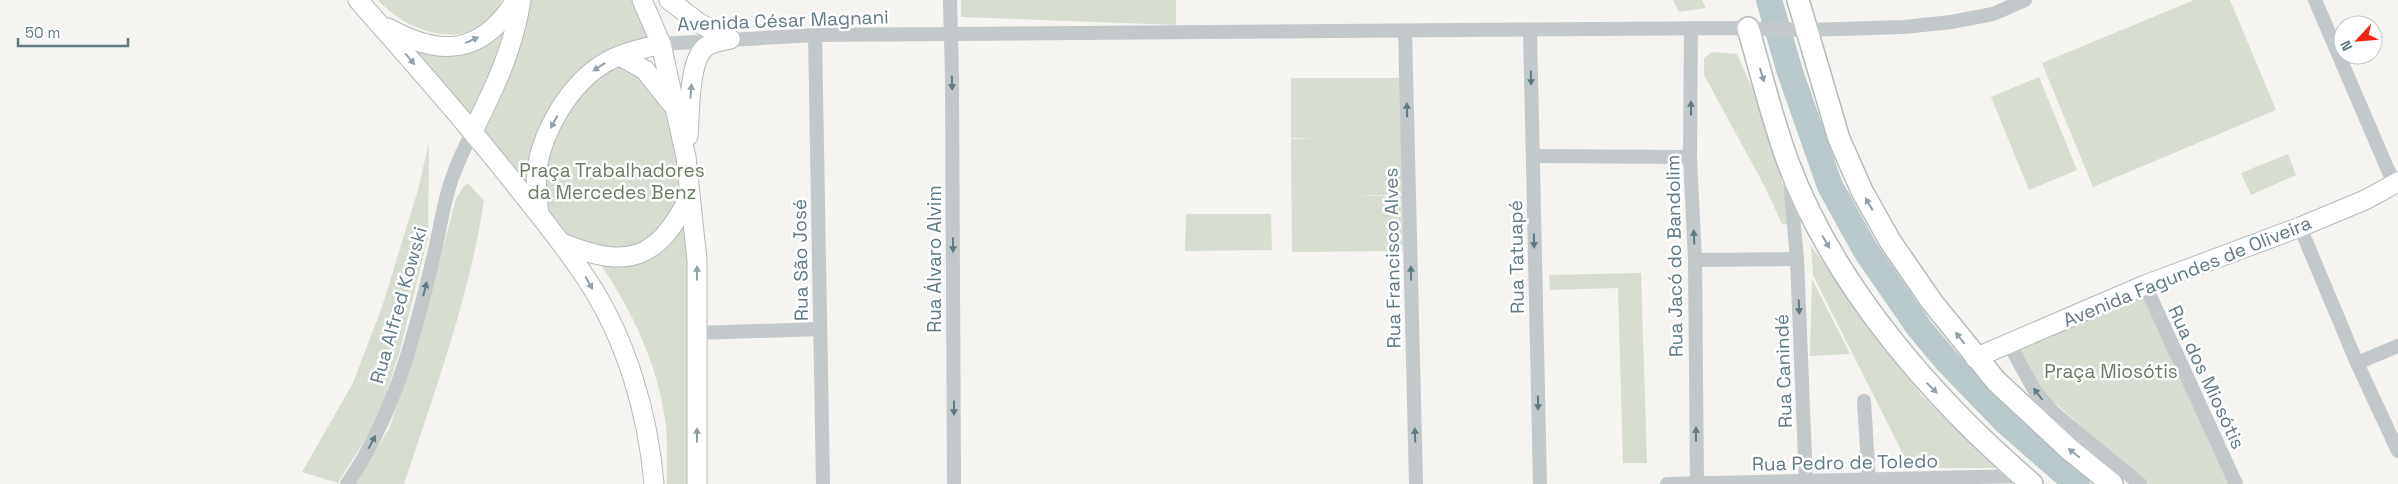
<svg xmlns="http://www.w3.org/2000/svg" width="2398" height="484" viewBox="0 0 2398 484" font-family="'Space Grotesk',sans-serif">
<rect width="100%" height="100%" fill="#f5f4f0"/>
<g fill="#d7ddd1">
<path d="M378,0H502C478,55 410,36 378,0Z"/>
<polygon points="528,0 635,0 654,40 576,77 532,200 477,129"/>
<polygon points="961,0 1176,0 1176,25 961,17"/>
<polygon points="1673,0 1702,0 1706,8 1679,12"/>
<polygon points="2194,0 2230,0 2276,110 2093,187 2042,63"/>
<polygon points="518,1 472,122 398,40 445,51"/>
<polygon points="1712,52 1737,54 1760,106 1780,171 1790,225 1782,224 1765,187 1704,75 1704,58"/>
<polygon points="621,64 642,76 669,113 674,135 682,199 670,221 638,247 619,250 576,240 564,232 549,212 544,191 546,155 573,104 602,75"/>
<polygon points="2039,77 2077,170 2029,190 1991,97"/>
<polygon points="1291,78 1401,78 1403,195 1344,196 1402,196 1403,251 1292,252 1291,139 1317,138 1291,138"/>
<polygon points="429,142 428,237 400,350 378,419 338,483 302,472 353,383 382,307 418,190"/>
<polygon points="2288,154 2296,175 2251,195 2241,173"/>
<path d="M468,183L484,201C469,298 435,391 404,484H354L389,429L419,338L456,199L463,187Z"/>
<polygon points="1186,214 1271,214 1272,250 1185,251"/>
<path d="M684,218L687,252V484H667C666,465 668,445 666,426C659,366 631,307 596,258L610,260Z"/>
<polygon points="1811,246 1922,396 2001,468 1910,468 1813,275"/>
<polygon points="1641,273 1647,463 1623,463 1618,288 1550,290 1549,275"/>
<polygon points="1812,279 1850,354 1810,356"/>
<polygon points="2142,290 2232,484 2148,484 2040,390 2013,346"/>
</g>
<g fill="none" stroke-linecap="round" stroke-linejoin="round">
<polyline stroke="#b9c9cb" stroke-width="26" points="1769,0 1790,72 1830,186 1866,251 1920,329 1946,360 2005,421 2077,484"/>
<defs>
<g id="major">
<path d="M358,0C410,59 462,117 510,178C536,211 563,243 586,278C626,338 648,413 654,484"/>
<polyline points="642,0 661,44 686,157 697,260 697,484"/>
<polyline points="669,0 699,23 730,39"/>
<path d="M388,28C440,57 482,55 516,0"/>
<polyline points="620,56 645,70 671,103"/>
<path d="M473,131C495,87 513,50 521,0"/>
<path d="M688,136C690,115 688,58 707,46C714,42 722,41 730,39"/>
<path d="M539,214C537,199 535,184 537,168C543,130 570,84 603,64C621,53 641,49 661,44"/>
<path d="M562,243C629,270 657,260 690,196"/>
<polyline points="1975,358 2145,285 2300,227 2365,200 2398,182"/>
</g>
<g id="highway">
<polyline points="1798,0 1839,139 1862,191 1890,241 1932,302 1996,381 2069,449 2112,484"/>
<path d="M1748,28C1761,72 1772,119 1788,162C1834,286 1933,399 2032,484"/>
</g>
</defs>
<use href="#major" stroke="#b4babc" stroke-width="21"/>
<use href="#highway" stroke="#b5babc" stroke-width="24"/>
<g stroke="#c3c8ca" stroke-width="14">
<polyline points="950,0 952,78 954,484"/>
<polyline points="2315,0 2394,184"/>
<polyline points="1691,28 1690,157 1695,260 1697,483"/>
<polyline points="1530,30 1540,484"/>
<polyline points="1405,31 1416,484"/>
<polyline points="815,35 823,484"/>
<polyline points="661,44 815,35 1732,28 1807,30 1904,27 1951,22 1993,14 2025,0"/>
<polyline points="1533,156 1690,157"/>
<polyline points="1790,181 1797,259 1806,482"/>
<polyline points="2300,227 2357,363 2398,451"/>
<polyline points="1695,260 1797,259"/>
<polyline points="2145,285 2236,484"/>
<polyline points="697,333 820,329"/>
<polyline points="2009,344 2036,393 2054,413 2140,484"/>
<polyline points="2357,363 2398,346"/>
<polyline points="1864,401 1869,481"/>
<path d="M347,484C395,415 416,331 435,250C441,224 444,198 454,173C459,159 466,145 473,131"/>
<polyline points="1667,484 2023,476"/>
</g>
<use href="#major" stroke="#fff" stroke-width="19"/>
<use href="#highway" stroke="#fff" stroke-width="21"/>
</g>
<defs><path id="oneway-solid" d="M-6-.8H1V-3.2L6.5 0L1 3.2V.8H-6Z" transform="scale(1.25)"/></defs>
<g fill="#90a2a9">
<use href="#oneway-solid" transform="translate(472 40) rotate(-24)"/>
<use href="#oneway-solid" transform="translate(410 59) rotate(49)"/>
<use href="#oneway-solid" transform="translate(599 67) rotate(146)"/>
<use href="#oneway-solid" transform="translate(1762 75) rotate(73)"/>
<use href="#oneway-solid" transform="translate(691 91) rotate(-85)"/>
<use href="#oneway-solid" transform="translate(554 122) rotate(119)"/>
<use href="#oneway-solid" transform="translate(1869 204) rotate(-120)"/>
<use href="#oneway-solid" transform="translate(1826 242) rotate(59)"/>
<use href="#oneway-solid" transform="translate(697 273) rotate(-90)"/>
<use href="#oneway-solid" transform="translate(589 283) rotate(61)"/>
<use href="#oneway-solid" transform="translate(1960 338) rotate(-128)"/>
<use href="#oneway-solid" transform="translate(1932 388) rotate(44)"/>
<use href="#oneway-solid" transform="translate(697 435) rotate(-90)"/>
<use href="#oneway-solid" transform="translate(2074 453) rotate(-141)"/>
</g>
<g fill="#607a84">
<use href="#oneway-solid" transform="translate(1531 78) rotate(89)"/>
<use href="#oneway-solid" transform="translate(952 83) rotate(89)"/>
<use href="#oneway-solid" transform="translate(1691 108) rotate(-90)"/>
<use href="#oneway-solid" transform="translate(1407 110) rotate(-91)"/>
<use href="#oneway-solid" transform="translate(1694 237) rotate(-93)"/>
<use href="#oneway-solid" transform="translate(1534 241) rotate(89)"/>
<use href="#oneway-solid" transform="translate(953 245) rotate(90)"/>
<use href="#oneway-solid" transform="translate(1411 273) rotate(-91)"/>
<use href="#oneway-solid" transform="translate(425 289) rotate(-76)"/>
<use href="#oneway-solid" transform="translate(1799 307) rotate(88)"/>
<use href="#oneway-solid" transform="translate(2038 394) rotate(-127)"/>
<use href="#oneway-solid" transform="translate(1538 403) rotate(89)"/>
<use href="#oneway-solid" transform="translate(954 408) rotate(90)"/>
<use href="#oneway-solid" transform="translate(1696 434) rotate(-90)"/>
<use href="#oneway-solid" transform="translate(1415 435) rotate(-92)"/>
<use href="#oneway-solid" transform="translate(372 442) rotate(-62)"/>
</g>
<g text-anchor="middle" stroke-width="5" stroke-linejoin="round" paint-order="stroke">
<g font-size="19" fill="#607a84" stroke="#fff">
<text transform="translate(783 20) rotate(-2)" y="7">Avenida César Magnani</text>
<text transform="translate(1674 256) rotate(-91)" y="7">Rua Jacó do Bandolim</text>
<text transform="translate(1516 257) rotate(-91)" y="7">Rua Tatuapé</text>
<text transform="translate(1392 258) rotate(-91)" y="7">Rua Francisco Alves</text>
<text transform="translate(934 259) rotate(-90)" y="7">Rua Álvaro Alvim</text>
<text transform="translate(800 260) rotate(-91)" y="7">Rua São José</text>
<text transform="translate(2187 271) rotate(-22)" y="7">Avenida Fagundes de Oliveira</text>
<text transform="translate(398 305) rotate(-74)" y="7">Rua Alfred Kowski</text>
<text transform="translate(1783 371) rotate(-92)" y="7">Rua Canindé</text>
<text transform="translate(2207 377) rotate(65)" y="7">Rua dos Miosótis</text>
<text transform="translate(1845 462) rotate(-1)" y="7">Rua Pedro de Toledo</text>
</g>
<g font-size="19" fill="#697b60" stroke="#fff">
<text x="612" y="177">Praça Trabalhadores<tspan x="612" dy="22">da Mercedes Benz</tspan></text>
<text x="2111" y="378">Praça Miosótis</text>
</g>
</g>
<g transform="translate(2358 40) rotate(244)"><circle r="24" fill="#ffffff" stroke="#bfcace"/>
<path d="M0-4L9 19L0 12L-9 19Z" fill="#f52310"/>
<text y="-8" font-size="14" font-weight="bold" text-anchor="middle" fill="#607a84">N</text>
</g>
<path d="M18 38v8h110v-8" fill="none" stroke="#607a84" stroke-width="2.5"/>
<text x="25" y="38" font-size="15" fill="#607a84" stroke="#ffffff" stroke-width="4" paint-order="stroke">50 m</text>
</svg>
